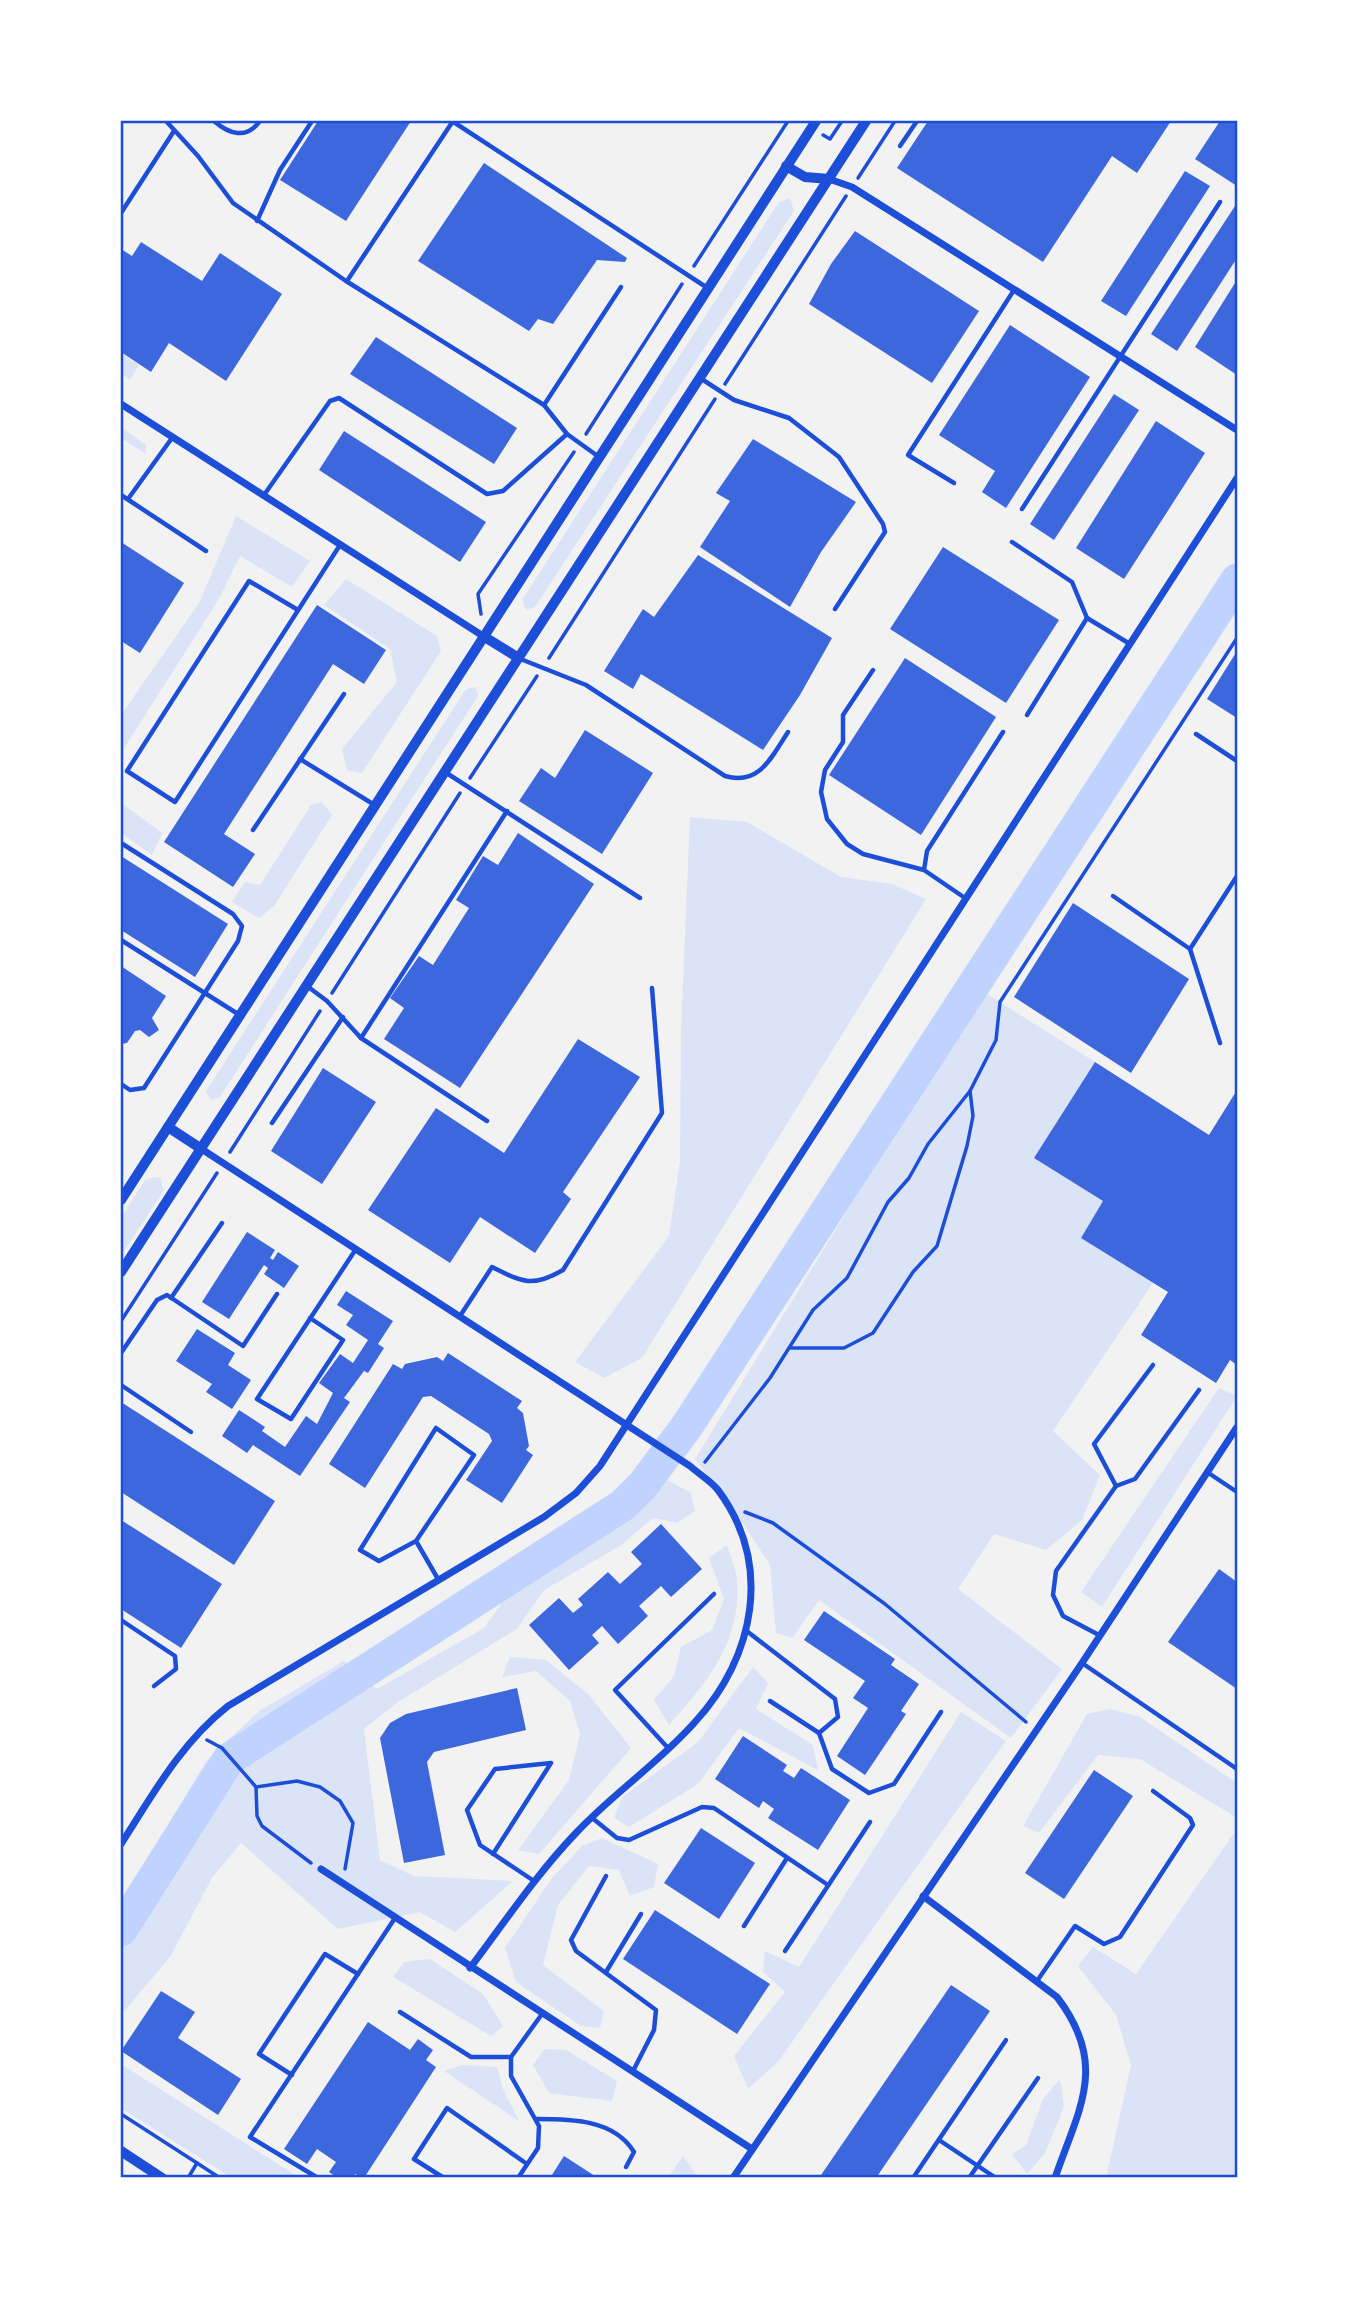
<svg xmlns="http://www.w3.org/2000/svg" width="1358" height="2299" viewBox="0 0 1358 2299" font-family="Poppins,sans-serif">
<rect width="100%" height="100%" fill="#f2f2f2"/>
<g fill="#dbe4f7">
<polygon points="790,198 794,211 535,607 526,610 522,600 779,202"/>
<polygon points="121,353 139,365 130,380 121,374"/>
<polygon points="121,427 146,445 146,454 121,438"/>
<polygon points="236,516 310,561 292,587 240,556 219,599 121,753 121,715 199,603"/>
<polygon points="346,579 437,636 441,651 362,773 347,770 342,749 397,682 390,649 324,605"/>
<polygon points="476,687 478,696 220,1097 211,1100 206,1091 466,689"/>
<polygon points="322,802 332,815 274,906 259,918 232,902 245,882 260,885 311,805"/>
<polygon points="121,803 162,833 152,855 121,833"/>
<polygon points="690,817 747,822 841,877 892,884 926,899 642,1358 604,1378 575,1362 669,1236 680,1161 681,1029"/>
<polygon points="982,991 1095,1062 1035,1158 1103,1201 1081,1238 1153,1283 1053,1431 1100,1475 1082,1520 1046,1550 994,1534 958,1589 1062,1669 1011,1738 819,1600 792,1638 776,1633 770,1565 731,1505 695,1459"/>
<polygon points="155,1177 160,1178 164,1190 121,1256 121,1218 145,1180"/>
<polygon points="1219,1388 1237,1396 1102,1607 1081,1592"/>
<polygon points="668,1480 691,1493 695,1511 677,1523 653,1518 620,1546 544,1590 517,1629 398,1702 364,1729 380,1860 414,1876 513,1881 455,1932 420,1912 338,1929 241,1843 212,1878 170,1957 121,2015 121,1904 206,1761 259,1711 344,1661 377,1689 484,1628 509,1593"/>
<path d="M727,1545C730,1556 737,1570 737,1582C741,1643 707,1682 669,1725L654,1700L674,1676L681,1647L712,1630L724,1599L709,1558Z"/>
<polygon points="510,1657 546,1660 589,1695 631,1748 539,1854 518,1850 569,1780 580,1734 570,1701 536,1671 502,1677"/>
<polygon points="753,1667 768,1683 756,1709 813,1745 818,1770 739,1728 698,1784 629,1827 614,1818 622,1797 698,1742"/>
<polygon points="1110,1709 1140,1717 1237,1783 1237,1818 1140,1759 1098,1755 1039,1833 1023,1826 1087,1714"/>
<polygon points="961,1712 1006,1741 778,2062 748,2089 734,2056 785,1992 763,1972 765,1951 799,1967"/>
<polygon points="1234,1833 1237,1834 1237,2178 1106,2178 1131,2065 1116,2015 1078,1966 1093,1947 1136,1974"/>
<polygon points="602,1838 658,1864 654,1887 630,1896 619,1870 589,1866 558,1905 543,1965 604,2011 600,2028 581,2026 516,1982 505,1948 552,1878 582,1846"/>
<polygon points="430,1959 483,1994 503,2026 491,2036 393,1977 404,1962"/>
<polygon points="545,2049 566,2050 617,2081 612,2101 549,2093 533,2065"/>
<polygon points="121,2064 300,2178 232,2178 121,2108"/>
<polygon points="462,2065 497,2067 503,2089 519,2121 444,2071"/>
<polygon points="1060,2079 1064,2107 1045,2153 1027,2174 1012,2154 1026,2145 1043,2099"/>
<polygon points="683,2156 699,2178 668,2178"/>
</g>
<g fill="none" stroke-linecap="round" stroke-linejoin="round">
<polyline stroke="#bfd3fe" stroke-width="33" points="121,1930 229,1759 623,1505 643,1485 687,1426 1237,580"/>
</g>
<g fill="#3d67dc">
<polygon points="318,121 411,121 346,221 280,180"/>
<polygon points="928,121 1171,121 1137,173 1112,156 1043,262 897,168"/>
<polygon points="1220,121 1237,121 1237,186 1195,159"/>
<polygon points="484,163 627,258 625,262 597,260 553,324 538,319 529,331 418,261"/>
<polygon points="1185,171 1210,186 1126,316 1101,301"/>
<polygon points="1237,203 1237,258 1177,351 1151,334"/>
<polygon points="855,231 979,311 932,383 809,304 831,264"/>
<polygon points="141,242 202,281 220,253 282,294 226,381 169,343 151,372 121,352 121,249 132,256"/>
<polygon points="1235,283 1237,284 1237,375 1195,347"/>
<polygon points="1010,325 1090,377 1006,508 982,492 995,471 939,435"/>
<polygon points="376,337 517,428 494,464 350,374"/>
<polygon points="1114,394 1139,410 1054,540 1030,524"/>
<polygon points="1156,421 1205,453 1124,579 1076,548"/>
<polygon points="344,431 486,522 460,562 319,470"/>
<polygon points="753,439 856,502 821,552 790,607 700,547 730,501 716,493"/>
<polygon points="121,542 184,583 140,653 121,641"/>
<polygon points="943,547 1059,620 1006,703 890,629"/>
<polygon points="698,555 832,638 800,695 763,750 641,674 633,689 604,671 643,609 654,617"/>
<polygon points="317,605 386,650 364,684 333,664 224,834 255,854 233,887 164,842"/>
<polygon points="1237,651 1237,718 1207,699"/>
<polygon points="905,658 996,717 921,835 829,775"/>
<polygon points="585,730 653,773 602,854 519,801 541,768 555,778"/>
<polygon points="518,833 594,884 460,1088 384,1039 404,1008 390,998 419,956 433,965 469,908 456,900 483,856 498,865"/>
<polygon points="121,856 228,924 195,977 121,930"/>
<polygon points="1073,903 1189,979 1131,1073 1014,997"/>
<polygon points="121,966 166,996 152,1018 159,1030 149,1037 140,1030 135,1031 127,1043 121,1044"/>
<polygon points="578,1039 640,1077 563,1192 571,1199 535,1253 480,1217 450,1263 368,1210 436,1108 504,1153"/>
<polygon points="1095,1062 1209,1135 1237,1090 1237,1365 1230,1360 1216,1383 1141,1335 1168,1292 1081,1238 1103,1201 1034,1158"/>
<polygon points="323,1068 376,1102 322,1184 271,1151"/>
<polygon points="247,1232 275,1250 270,1258 273,1260 278,1252 299,1266 284,1288 264,1274 268,1268 264,1265 229,1319 202,1302"/>
<polygon points="346,1291 393,1321 378,1344 384,1348 368,1373 364,1371 344,1398 350,1402 300,1476 253,1445 247,1453 222,1436 239,1410 265,1427 262,1431 285,1447 306,1416 317,1424 333,1393 319,1383 340,1354 353,1363 368,1340 346,1325 353,1315 337,1305"/>
<polygon points="197,1329 235,1353 228,1365 251,1380 232,1409 206,1392 212,1384 176,1361"/>
<polygon points="448,1353 522,1401 517,1408 523,1413 529,1446 526,1450 533,1455 502,1503 466,1480 492,1441 489,1434 431,1396 423,1397 365,1488 329,1464 393,1364 402,1369 405,1364 437,1357 443,1361"/>
<polygon points="121,1402 275,1501 234,1565 121,1492"/>
<polygon points="121,1520 222,1584 181,1648 121,1609"/>
<polygon points="661,1524 702,1569 671,1597 661,1586 639,1606 648,1616 618,1644 602,1626 592,1635 599,1643 569,1670 529,1625 559,1598 573,1613 583,1605 578,1599 608,1572 620,1584 642,1564 631,1552"/>
<polygon points="1219,1569 1237,1582 1237,1689 1168,1642"/>
<polygon points="824,1611 895,1659 891,1665 919,1684 901,1711 906,1714 865,1775 837,1756 868,1708 853,1698 865,1681 804,1640"/>
<polygon points="517,1688 526,1730 434,1752 427,1762 445,1855 404,1863 380,1738 390,1723 406,1714"/>
<polygon points="743,1736 787,1765 783,1771 794,1778 801,1768 850,1800 818,1850 768,1818 774,1809 763,1801 759,1808 715,1779"/>
<polygon points="1094,1770 1133,1796 1064,1899 1025,1873"/>
<polygon points="701,1828 755,1863 719,1919 664,1883"/>
<polygon points="655,1910 770,1984 737,2034 623,1959"/>
<polygon points="951,1985 990,2011 876,2178 819,2178"/>
<polygon points="161,1991 195,2012 178,2038 241,2079 218,2115 121,2051"/>
<polygon points="368,2022 410,2050 418,2039 433,2050 426,2060 436,2067 364,2178 355,2174 352,2178 338,2178 329,2172 336,2162 317,2149 307,2164 284,2149"/>
<polygon points="564,2156 598,2178 550,2178"/>
</g>
<g fill="none" stroke-linecap="round" stroke-linejoin="round">
<g stroke="#1d4ed8" stroke-width="3.5">
<polyline points="823,135 830,139 842,121"/>
<polyline points="858,178 895,121"/>
<polyline points="694,266 788,121"/>
<polyline points="725,384 846,196"/>
<polyline points="586,434 682,284"/>
<polyline points="481,614 478,594 574,452"/>
<polyline points="549,658 715,399"/>
<polyline points="470,778 537,676"/>
<polyline points="332,993 460,793"/>
<polyline points="230,1152 320,1011"/>
<polyline points="121,1321 217,1173"/>
<polyline points="791,1348 844,1348 873,1333 913,1272 937,1246 967,1146 973,1116 970,1091"/>
<polyline points="705,1462 770,1378 813,1310 847,1278 888,1202 909,1178 928,1144 970,1091 996,1040 1000,1002 1237,638"/>
<polyline points="745,1512 773,1523 885,1604 1026,1722"/>
<polyline points="207,1740 222,1748 256,1787 257,1816 262,1826 311,1863"/>
<polyline points="256,1787 297,1781 320,1787 340,1801 353,1823 345,1869"/>
<polyline points="121,2114 197,2163 188,2178"/>
<polyline points="197,2163 220,2178"/>
</g>
<g stroke="#1d4ed8" stroke-width="4.5">
<polyline points="166,121 198,156 233,203 346,281 544,405 567,434 599,457"/>
<path d="M214,121C229,134 246,140 260,121"/>
<polyline points="452,121 706,287"/>
<polyline points="900,146 917,121"/>
<polyline points="121,213 174,131"/>
<polyline points="257,221 280,170 312,121"/>
<polyline points="347,281 453,121"/>
<polyline points="700,378 734,400 789,418 839,457 883,524 885,532 835,609"/>
<polyline points="544,405 621,287"/>
<polyline points="954,483 908,455 1014,290"/>
<polyline points="121,495 206,551"/>
<polyline points="264,495 330,401 339,398 487,494 503,491 567,434"/>
<polyline points="128,499 172,438"/>
<polyline points="1022,509 1220,202"/>
<polyline points="1012,542 1072,582 1087,618 1130,644"/>
<polyline points="298,610 249,581 127,771 175,802 340,545"/>
<path d="M518,658L586,685L725,776C759,786 771,758 788,732"/>
<polyline points="873,670 843,715 843,742 825,770 821,792 827,819 847,844 863,854 924,870"/>
<polyline points="1027,715 1087,618"/>
<polyline points="1196,734 1237,761"/>
<polyline points="300,759 373,804"/>
<polyline points="445,772 640,898"/>
<polyline points="253,830 344,694"/>
<polyline points="121,843 233,914 242,926 238,941 144,1088 130,1090 121,1084"/>
<polyline points="1113,896 1190,949 1237,876"/>
<polyline points="965,898 924,870 927,851 1003,732"/>
<polyline points="121,940 238,1014"/>
<polyline points="1190,949 1220,1043"/>
<polyline points="307,986 327,1001 361,1038 487,1121"/>
<polyline points="361,1038 507,811"/>
<polyline points="272,1123 343,1017"/>
<polyline points="171,1298 222,1223"/>
<path d="M460,1316L492,1267C522,1282 532,1288 563,1270L662,1113L652,988"/>
<polyline points="310,1318 343,1340 291,1419 257,1399 356,1249"/>
<polyline points="121,1353 157,1300 167,1295 243,1346 277,1294"/>
<polyline points="121,1385 191,1432"/>
<polyline points="1207,1472 1237,1492"/>
<polyline points="1116,1486 1094,1444 1153,1365"/>
<polyline points="416,1541 474,1455 436,1428 360,1550 379,1561 416,1541 438,1579"/>
<polyline points="121,1620 175,1656 176,1669 154,1686"/>
<polyline points="748,1632 835,1699 838,1717 819,1733 770,1701"/>
<polyline points="1099,1635 1063,1616 1053,1595 1056,1571 1116,1486 1135,1479 1199,1390"/>
<polyline points="1082,1663 1237,1769"/>
<polyline points="819,1733 832,1769 869,1793 894,1784 941,1712"/>
<polyline points="668,1748 615,1690 714,1594"/>
<polyline points="591,1817 617,1838 629,1840 702,1807 714,1808 828,1885"/>
<polyline points="493,1854 551,1763 495,1769 467,1810 480,1845 534,1881"/>
<polyline points="606,1876 571,1940 576,1951 656,2010 654,2030 633,2071"/>
<polyline points="744,1926 787,1858"/>
<polyline points="785,1951 870,1822"/>
<polyline points="606,1972 641,1914"/>
<polyline points="1037,1981 1075,1926 1104,1944 1120,1937 1193,1825 1190,1818 1153,1791"/>
<polyline points="400,2012 471,2057 511,2057 542,2014"/>
<polyline points="511,2057 511,2076 539,2126 538,2148 518,2178"/>
<polyline points="292,2075 259,2054 325,1954 358,1974"/>
<path d="M536,2119C570,2119 614,2119 634,2152L626,2167"/>
<polyline points="939,2140 996,2178"/>
<polyline points="318,2178 250,2137 395,1918"/>
<polyline points="444,2178 414,2159 447,2108 527,2164"/>
<polyline points="913,2178 1006,2040"/>
<polyline points="969,2178 1038,2078"/>
</g>
<g stroke="#1d4ed8" stroke-width="7">
<polyline points="829,179 852,187 1237,430"/>
<polyline points="121,404 483,636"/>
<path d="M200,1148L690,1466C699,1474 711,1481 718,1490C773,1564 755,1657 695,1722C659,1763 612,1794 575,1834C536,1875 504,1923 470,1968"/>
<path d="M121,1844C153,1794 181,1743 228,1706L544,1517L576,1493L600,1466L1237,478"/>
<polyline points="321,1869 752,2149"/>
<path d="M923,1896L1057,1997C1109,2065 1079,2108 1055,2178"/>
<polyline points="733,2178 1082,1663 1237,1427"/>
</g>
<g stroke="#1d4ed8" stroke-width="10">
<polyline points="786,166 805,177 829,179"/>
<polyline points="483,636 517,657"/>
<polyline points="168,1127 200,1148"/>
<polyline points="121,1200 816,121"/>
<polyline points="121,1272 866,121"/>
<polyline points="121,2151 162,2178"/>
</g>
</g>
<rect width="1358" height="2299" fill="none" stroke="#ffffff" stroke-width="245"/>
<rect x="122" y="122" width="1114" height="2054" fill="none" stroke="#1d4ed8" stroke-width="2.5"/>
</svg>
